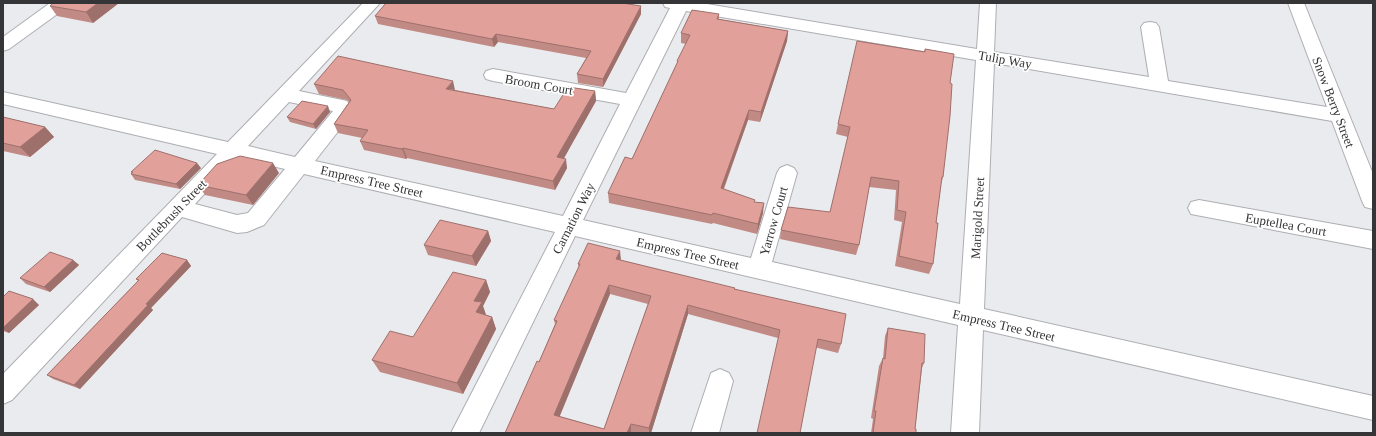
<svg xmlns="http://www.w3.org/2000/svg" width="1376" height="436" viewBox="0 0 1376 436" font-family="'Times New Roman',serif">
<rect width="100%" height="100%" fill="#eaebef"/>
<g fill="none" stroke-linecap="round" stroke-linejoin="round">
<defs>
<g id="minor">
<polygon points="50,3 69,3 67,7 9,49 3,51 3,37"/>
<path d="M363,3H380L299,91L347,101L354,111L315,161L563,216L620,104L493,81L486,79L484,75L486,71L493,69L626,93L670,8L665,7L663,3H701L977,49L980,3H996L994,52L1149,77L1141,27L1144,23L1150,22L1156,23L1159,27L1168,81L1327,107L1288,3H1304L1373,174V209L1365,207L1362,201L1332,121L994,63L984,309L1373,396V420L983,330L979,433H951L958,325L575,236L479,433H451L555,232L304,174L264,225L247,232L237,233L182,217L12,400L3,404V374L217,154L3,104V92L228,142ZM686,11L976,60L960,304L772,262L797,173L794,168L787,165L780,168L777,173L751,258L583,220ZM289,102L333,111L295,157L248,146ZM237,158L285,169L248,213L237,215L195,204Z"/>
<polygon points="1199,200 1373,231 1373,249 1191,214 1188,208 1191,202"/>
<polygon points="720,369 729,373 733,381 719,433 691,433 711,373"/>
</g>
</defs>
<use href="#minor" stroke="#adaeb2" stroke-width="2"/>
<use href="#minor" fill="#fff" fill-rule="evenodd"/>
</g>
<g fill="#c28a85" fill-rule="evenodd">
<polygon points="119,3 93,23 57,16 50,6"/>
<polygon points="641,14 603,87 578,83 577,74 586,58 498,42 494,47 378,24 375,16"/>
<polygon points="719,14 719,19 788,31 787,41 760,122 748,120 724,189 754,202 763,213 757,234 713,223 712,224 609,203 608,193 632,159 677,64 677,61 686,44 681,43 681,33"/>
<polygon points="925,49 950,83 943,177 941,184 936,223 933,264 929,274 895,266 902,222 894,220 896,190 869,187 859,245 856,255 780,239 781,230 830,212 848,137 836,134 838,124 924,52"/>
<polygon points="314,84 455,90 554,109 595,91 596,101 564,158 567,168 555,190 407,158 406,159 364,150 360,141 362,138 338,133 334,124 349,102 347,100 319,94"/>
<polygon points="330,112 316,129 290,122 287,117"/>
<polygon points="3,117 45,127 54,137 30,157 3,151"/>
<polygon points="201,168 180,189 135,180 131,174 132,173 131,172"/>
<polygon points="279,173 253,205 205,195 198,185"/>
<polygon points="488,231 491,241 476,266 428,255 424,245"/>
<polygon points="73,260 79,265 50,292 26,284 20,278"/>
<polygon points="187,260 191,266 151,308 153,310 80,389 53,379 47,375 138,281 136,279"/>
<path d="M621,260L735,289L841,344L838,353L778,338L688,314L651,433H636L632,432L631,433H505L539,362L555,324L554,320L579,268L578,264ZM610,294L648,304L604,429L559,416Z"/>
<polygon points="486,280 490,292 483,306 486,315 492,317 496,329 463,394 380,372 372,360 413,337"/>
<polygon points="3,297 39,305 9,333 3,331"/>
<polygon points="888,328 924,363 922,368 915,429 916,433 871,433 873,419 871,418 879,366 883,358 885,336"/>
</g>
<g fill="#9e706c">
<polygon points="98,3 119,3 93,23 86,12"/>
<polygon points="641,6 641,14 603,87 603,79"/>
<polygon points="788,31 787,41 760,122 761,112"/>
<polygon points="496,34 498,42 494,47 492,39"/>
<polygon points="453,81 455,90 446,89"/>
<polygon points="595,91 596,101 559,167 557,157"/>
<polygon points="328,106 330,112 316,129 313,124"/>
<polygon points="749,110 748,120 720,198 721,188"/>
<polygon points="45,127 54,137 30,157 20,147"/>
<polygon points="403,148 407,158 406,159 402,149"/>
<polygon points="566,159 567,168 555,190 553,181"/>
<polygon points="197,163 201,168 180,189 176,184"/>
<polygon points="273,163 279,173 253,205 246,195"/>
<polygon points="764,203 763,213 757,234 758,224"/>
<polygon points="488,231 491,241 476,266 472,256"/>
<polygon points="620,251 621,260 616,259"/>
<polygon points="73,260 79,265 50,292 44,287"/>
<polygon points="187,260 191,266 151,308 153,310 80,389 74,385 146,304"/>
<polygon points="486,280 490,292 483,306 486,315 476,312 474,301"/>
<polygon points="609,285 610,294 557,423 554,415"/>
<polygon points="33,299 39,305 9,333 3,329 3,328"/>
<polygon points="688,305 688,314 651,433 649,433 649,428"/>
<polygon points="492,317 496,329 463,394 457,383"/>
<polygon points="631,424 631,433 627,433"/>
</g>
<g fill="#e2a09b" stroke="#9e706c" fill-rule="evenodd">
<polygon points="53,3 98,3 86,12 50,6"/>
<polygon points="386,3 622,3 641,6 603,79 577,74 591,51 496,34 492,39 375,16"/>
<polygon points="692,10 719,14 717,19 788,31 761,112 749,110 721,188 755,200 754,202 764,203 758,224 713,213 712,215 608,193 625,157 632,159 678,61 677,61 690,35 681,33"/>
<polygon points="857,41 925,52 925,49 954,54 950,83 952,84 950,116 943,177 942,177 936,223 938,223 933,264 899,256 906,212 897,210 899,181 871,177 859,245 781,230 788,207 830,212 850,127 838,124"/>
<polygon points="338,56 453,81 446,89 554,109 568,87 595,91 557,157 566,159 553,181 403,148 402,149 360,141 368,130 334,124 351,100 343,90 314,84"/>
<polygon points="302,101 328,106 313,124 287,117"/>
<polygon points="3,117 45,127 20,147 3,143"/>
<polygon points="155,150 197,163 176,184 131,174 133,172 131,172"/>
<polygon points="240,156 273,163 246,195 198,185 217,164"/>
<polygon points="440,220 488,231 472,256 424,245"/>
<path d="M588,243L620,251L616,259L735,288L734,289L846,314L841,344L818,339L800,433H757L780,330L688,305L649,428L631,424L627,433H505L537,361L539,362L557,321L554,320L580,264H578ZM609,285L651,296L604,429L554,415Z"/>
<polygon points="50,252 73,260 44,287 20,278"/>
<polygon points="162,253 187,260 146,304 148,305 74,385 47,375 139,280 136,279"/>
<polygon points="453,272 486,280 474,301 482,302 476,312 492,317 457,383 372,360 390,331 413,337"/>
<polygon points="9,291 33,299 3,328 3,297"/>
<polygon points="888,328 925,334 924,363 922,363 915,429 916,429 916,433 873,433 876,411 874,411 883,358 885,359"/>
</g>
<g text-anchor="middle" stroke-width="3.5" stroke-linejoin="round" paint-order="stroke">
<g font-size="13" fill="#353537" stroke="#fff">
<text transform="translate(1005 59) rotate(10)" y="5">Tulip Way</text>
<text transform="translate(539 84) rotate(10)" y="5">Broom Court</text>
<text transform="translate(1334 102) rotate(69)" y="5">Snow Berry Street</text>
<text transform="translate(372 181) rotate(13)" y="5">Empress Tree Street</text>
<text transform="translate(171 215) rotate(-46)" y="5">Bottlebrush Street</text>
<text transform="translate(573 218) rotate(-63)" y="5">Carnation Way</text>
<text transform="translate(977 218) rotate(-87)" y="5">Marigold Street</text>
<text transform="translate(773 221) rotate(-74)" y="5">Yarrow Court</text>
<text transform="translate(1286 224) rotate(10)" y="5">Euptellea Court</text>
<text transform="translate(688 253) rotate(13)" y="5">Empress Tree Street</text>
<text transform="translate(1004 325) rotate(13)" y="5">Empress Tree Street</text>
</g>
</g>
<rect width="1376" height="436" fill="none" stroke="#353537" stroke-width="8"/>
</svg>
